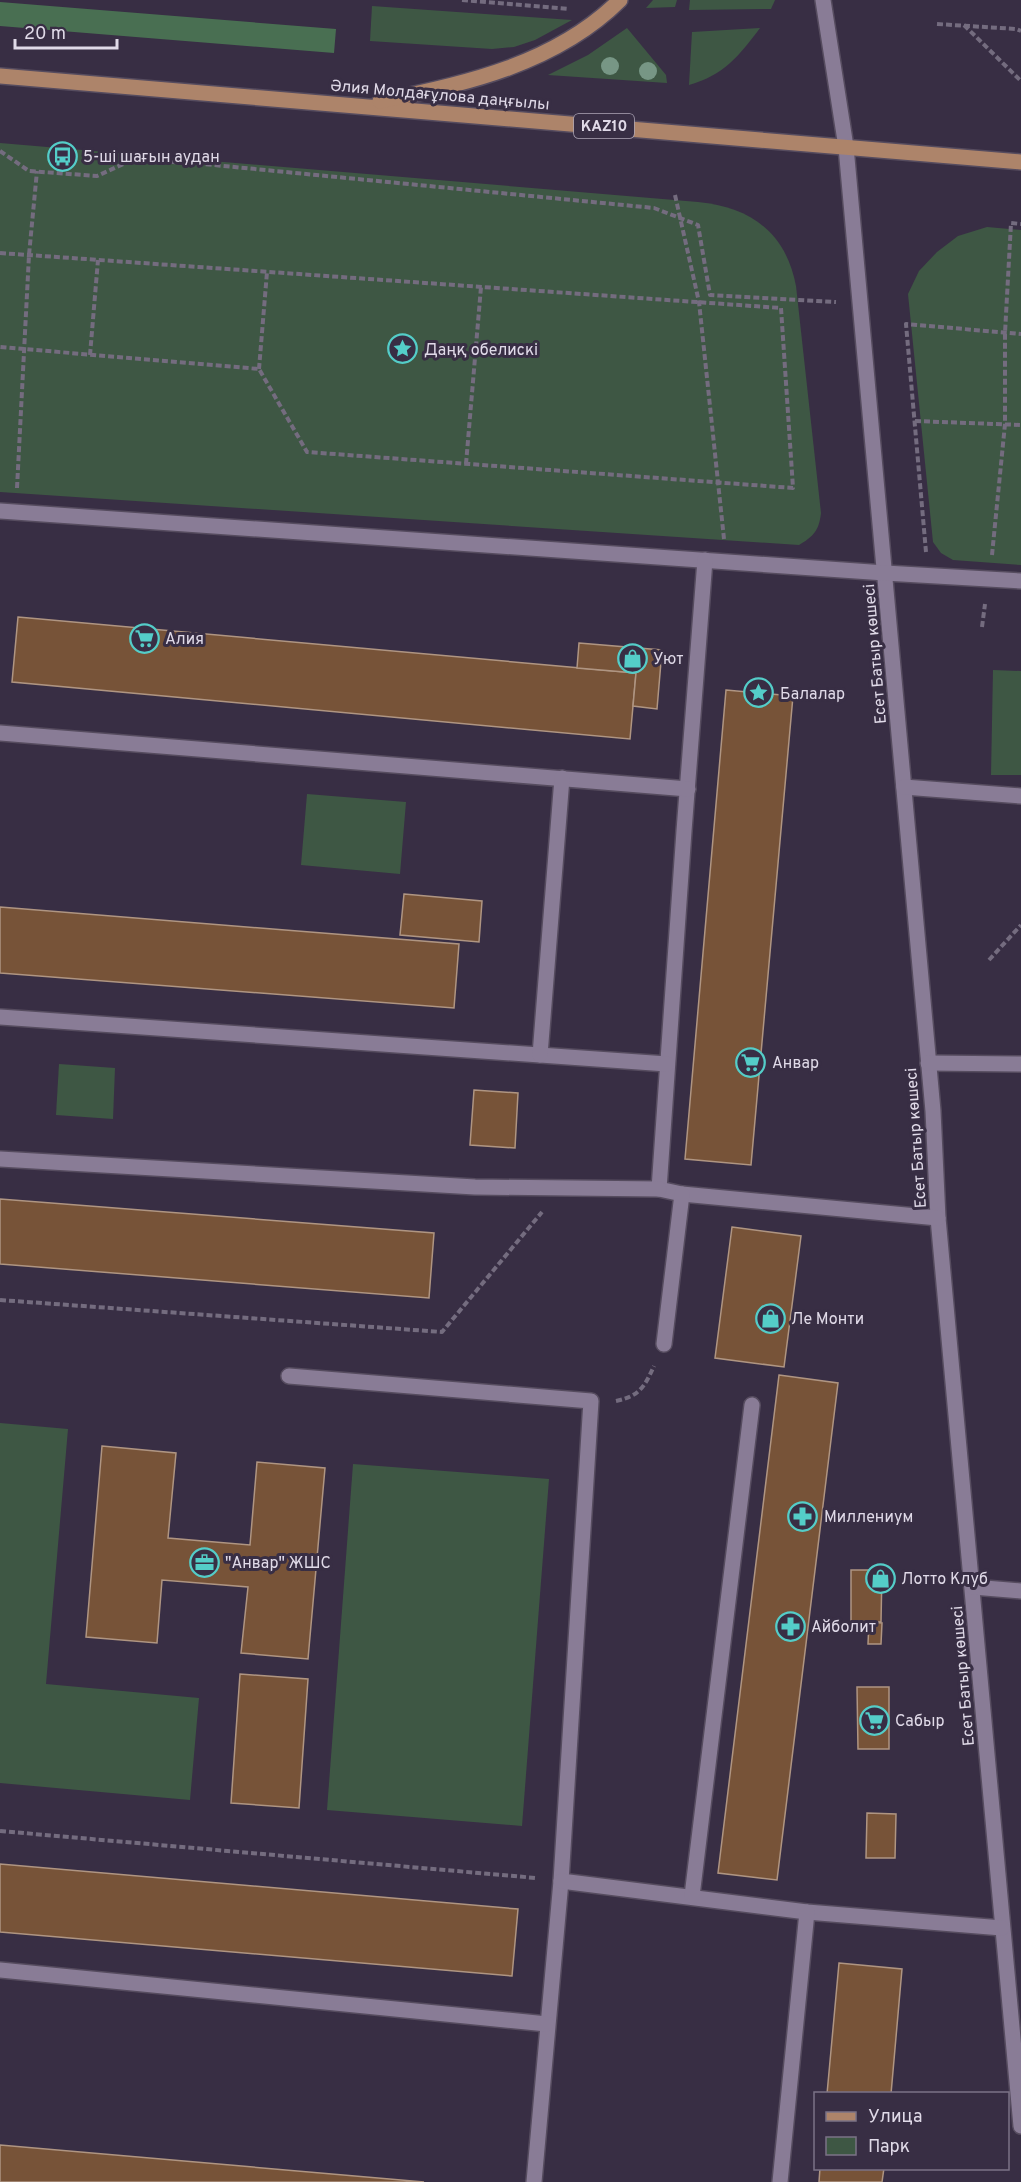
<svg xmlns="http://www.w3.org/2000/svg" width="1021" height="2182" viewBox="0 0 1021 2182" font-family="Overpass,sans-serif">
<rect width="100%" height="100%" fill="#382e44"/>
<g fill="#3e5744">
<polygon points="653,0 677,0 675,7 646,8"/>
<polygon points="690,0 775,0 771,9 689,10"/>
<polygon points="372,6 572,20 535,40 514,47 492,49 370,41"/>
<polygon points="627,28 666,75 667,83 548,75 588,55"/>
<path d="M760,28C739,56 724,75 689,85L692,32Z"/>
<path d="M0,143L698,202C751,207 786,233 796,286L821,513C819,530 814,536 799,545L0,492Z"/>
<polygon points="987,227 1021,230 1021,565 953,560 941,553 933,542 908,294 919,271 937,252 958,236"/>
<polygon points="993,670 1021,671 1021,775 991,775"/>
<polygon points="307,794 406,802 400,874 301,865"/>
<polygon points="59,1064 115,1068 113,1119 56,1115"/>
<polygon points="0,1423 68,1429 46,1684 199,1698 190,1800 0,1783"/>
<polygon points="353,1464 549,1479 522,1826 327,1810"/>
</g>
<polygon fill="#496f52" points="0,2 336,29 334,53 0,26"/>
<g fill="#775338" stroke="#af9582" stroke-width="1.5">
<polygon points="18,617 636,673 630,739 12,682"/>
<polygon points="579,643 662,650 657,709 633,706 636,673 577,668"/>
<polygon points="726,690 793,696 751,1165 685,1159"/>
<polygon points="404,894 482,901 479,942 400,935"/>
<polygon points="0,907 459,944 454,1008 0,973"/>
<polygon points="474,1090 518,1093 515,1148 470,1145"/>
<polygon points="0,1199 434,1233 429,1298 0,1264"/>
<polygon points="732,1227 801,1236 784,1367 715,1358"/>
<polygon points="779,1375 838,1383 777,1880 718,1873"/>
<polygon points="102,1446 176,1453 168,1538 250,1545 257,1462 325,1468 308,1659 241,1653 248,1587 162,1580 157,1643 86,1637"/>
<polygon points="851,1570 882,1570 881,1622 851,1621"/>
<polygon points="869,1622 882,1623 881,1644 868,1644"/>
<polygon points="240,1674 308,1679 299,1808 231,1803"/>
<polygon points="857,1687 889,1687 889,1749 858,1749"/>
<polygon points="867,1813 896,1814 895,1858 866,1858"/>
<polygon points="0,1864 518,1909 512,1976 0,1932"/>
<polygon points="839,1963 902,1969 891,2094 827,2094"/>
<polygon points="0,2145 424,2182 0,2182"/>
<polygon points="820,2168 884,2168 882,2182 819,2182"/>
</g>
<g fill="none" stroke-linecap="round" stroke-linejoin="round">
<defs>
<g id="minor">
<polyline points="823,0 846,147 933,1111 938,1218 1021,2126"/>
<polyline points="0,511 885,573 1021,581"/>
<polyline points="705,560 684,831 659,1189 682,1194 938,1218"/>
<polyline points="0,733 688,789"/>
<polyline points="904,787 1021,796"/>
<polyline points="0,1017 667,1064"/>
<polyline points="540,1055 562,778"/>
<polyline points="928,1063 1021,1064"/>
<polyline points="0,1159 475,1187 659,1189"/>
<polyline points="664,1344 682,1194"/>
<polyline points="289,1376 591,1401 561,1881 534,2182"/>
<polyline points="973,1587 1021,1591"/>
<polyline points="561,1881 807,1912 1002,1928"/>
<polyline points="692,1896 752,1405"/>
<polyline points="0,1970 547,2024"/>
<polyline points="780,2182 807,1912"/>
</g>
<g id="major">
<polyline points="0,76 1021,162"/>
<path d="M380,101C464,85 557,63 620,0"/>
</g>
</defs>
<use href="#minor" stroke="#564c5f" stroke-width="18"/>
<use href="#major" stroke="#564c5f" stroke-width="18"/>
<g stroke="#746c7f" stroke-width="4" stroke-dasharray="6 3" stroke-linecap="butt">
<polyline points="462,0 569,9"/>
<polyline points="937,24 1016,29 1021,31"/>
<polyline points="964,25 1021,81"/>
<polyline points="0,151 29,171 97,176 134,159 214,165 654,208 698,225 710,295 836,302"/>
<polyline points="675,195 699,302 724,539"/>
<polyline points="0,253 781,308 793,488 307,452 259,369 0,347"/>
<polyline points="90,355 98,260"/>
<polyline points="259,369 267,272"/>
<polyline points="915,421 1021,425"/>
<polyline points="466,464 481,287"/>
<polyline points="17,488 29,255 37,171"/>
<polyline points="926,552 906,324 1021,334"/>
<polyline points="992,555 1005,424 1005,333 1011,223 1021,224"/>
<polyline points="982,627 985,604"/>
<polyline points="989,960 1021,925"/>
<polyline points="0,1300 442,1332 542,1212"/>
<path d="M616,1401C639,1396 644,1388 654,1366"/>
<polyline points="0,1831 536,1878"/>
</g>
<use href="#minor" stroke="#897c96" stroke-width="15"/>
<use href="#major" stroke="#ad846a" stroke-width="15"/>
</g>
<g fill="#779685">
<circle cx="610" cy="66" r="9"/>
<circle cx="648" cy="71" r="9"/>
</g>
<defs>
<symbol id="bus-ring" viewBox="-11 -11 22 22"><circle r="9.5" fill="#382e44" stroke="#54cdc8" stroke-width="1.5"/><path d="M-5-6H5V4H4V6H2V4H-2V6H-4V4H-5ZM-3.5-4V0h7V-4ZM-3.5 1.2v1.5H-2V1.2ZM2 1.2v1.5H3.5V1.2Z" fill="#54cdc8"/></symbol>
<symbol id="sight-ring" viewBox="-11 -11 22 22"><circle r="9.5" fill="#382e44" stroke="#54cdc8" stroke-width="1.5"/><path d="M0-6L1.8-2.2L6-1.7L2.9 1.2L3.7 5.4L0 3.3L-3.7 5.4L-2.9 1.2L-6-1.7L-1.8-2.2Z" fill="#54cdc8"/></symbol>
<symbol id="supermarket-ring" viewBox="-11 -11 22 22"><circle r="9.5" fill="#382e44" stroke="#54cdc8" stroke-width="1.5"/><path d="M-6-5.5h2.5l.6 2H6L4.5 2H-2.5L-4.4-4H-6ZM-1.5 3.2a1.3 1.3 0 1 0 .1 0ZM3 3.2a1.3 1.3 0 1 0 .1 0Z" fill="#54cdc8"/></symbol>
<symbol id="shop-ring" viewBox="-11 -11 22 22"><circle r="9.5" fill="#382e44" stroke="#54cdc8" stroke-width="1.5"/><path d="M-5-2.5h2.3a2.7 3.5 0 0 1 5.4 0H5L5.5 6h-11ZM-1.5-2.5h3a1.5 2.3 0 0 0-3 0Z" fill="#54cdc8"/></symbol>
<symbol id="pharmacy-ring" viewBox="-11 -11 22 22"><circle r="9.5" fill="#382e44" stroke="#54cdc8" stroke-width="1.5"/><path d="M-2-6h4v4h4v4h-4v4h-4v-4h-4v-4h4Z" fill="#54cdc8"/></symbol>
<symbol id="office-ring" viewBox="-11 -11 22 22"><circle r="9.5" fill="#382e44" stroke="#54cdc8" stroke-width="1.5"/><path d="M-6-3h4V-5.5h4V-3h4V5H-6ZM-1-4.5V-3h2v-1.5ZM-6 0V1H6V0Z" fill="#54cdc8"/></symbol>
</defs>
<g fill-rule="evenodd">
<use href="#bus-ring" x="46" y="140" width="33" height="33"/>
<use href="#sight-ring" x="386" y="332" width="33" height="33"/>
<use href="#supermarket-ring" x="128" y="622" width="33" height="33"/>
<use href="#shop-ring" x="616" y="642" width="33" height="33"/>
<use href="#sight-ring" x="742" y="676" width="33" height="33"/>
<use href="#supermarket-ring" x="734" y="1046" width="33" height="33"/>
<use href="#shop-ring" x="754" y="1302" width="33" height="33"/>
<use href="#pharmacy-ring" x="786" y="1500" width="33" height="33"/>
<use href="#office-ring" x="188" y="1546" width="33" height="33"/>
<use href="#shop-ring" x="864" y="1562" width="33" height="33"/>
<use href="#pharmacy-ring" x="774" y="1610" width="33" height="33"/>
<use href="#supermarket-ring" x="858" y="1704" width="33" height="33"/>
</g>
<g text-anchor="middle" stroke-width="6" stroke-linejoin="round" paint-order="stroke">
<rect fill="#382e44" stroke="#aea6b7" stroke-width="1.5" x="574" y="114" width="60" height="24" rx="4.5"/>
<g font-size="15" font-weight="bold" fill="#e0dae8">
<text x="604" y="131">KAZ10</text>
</g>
<g font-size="16" fill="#e0dae8" stroke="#382e44">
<text transform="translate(440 94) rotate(5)" y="6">Әлия Молдағұлова даңғылы</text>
<text transform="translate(874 654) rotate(-95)" y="6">Есет Батыр көшесі</text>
<text transform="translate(915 1138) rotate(-94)" y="6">Есет Батыр көшесі</text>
<text transform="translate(962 1676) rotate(-95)" y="6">Есет Батыр көшесі</text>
</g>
<g font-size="16" fill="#e0dae8" stroke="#382e44" text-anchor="start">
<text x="83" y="162">5-ші шағын аудан</text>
<text x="424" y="355">Даңқ обелискі</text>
<text x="165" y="644">Алия</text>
<text x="653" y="664">Уют</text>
<text x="780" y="699">Балалар</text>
<text x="772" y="1068">Анвар</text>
<text x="791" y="1324">Ле Монти</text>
<text x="824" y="1522">Миллениум</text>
<text x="225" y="1568">"Анвар" ЖШС</text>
<text x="901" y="1584">Лотто Клуб</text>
<text x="811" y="1632">Айболит</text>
<text x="895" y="1726">Сабыр</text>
</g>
</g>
<rect x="814" y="2092" width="195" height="78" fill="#382e44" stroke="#7b7386" stroke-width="1.5"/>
<rect x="826" y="2112" width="30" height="9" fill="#ad846a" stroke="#7b7386" stroke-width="1.5"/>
<text x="868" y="2122" font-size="18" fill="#e0dae8">Улица</text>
<rect x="826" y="2137" width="30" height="18" fill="#3e5744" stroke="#7b7386" stroke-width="1.5"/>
<text x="868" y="2152" font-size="18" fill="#e0dae8">Парк</text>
<path d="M15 39v9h102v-9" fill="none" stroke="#e0dae8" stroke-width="3"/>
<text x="24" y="39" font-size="18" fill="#e0dae8" stroke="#382e44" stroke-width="4.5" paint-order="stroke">20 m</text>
</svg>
